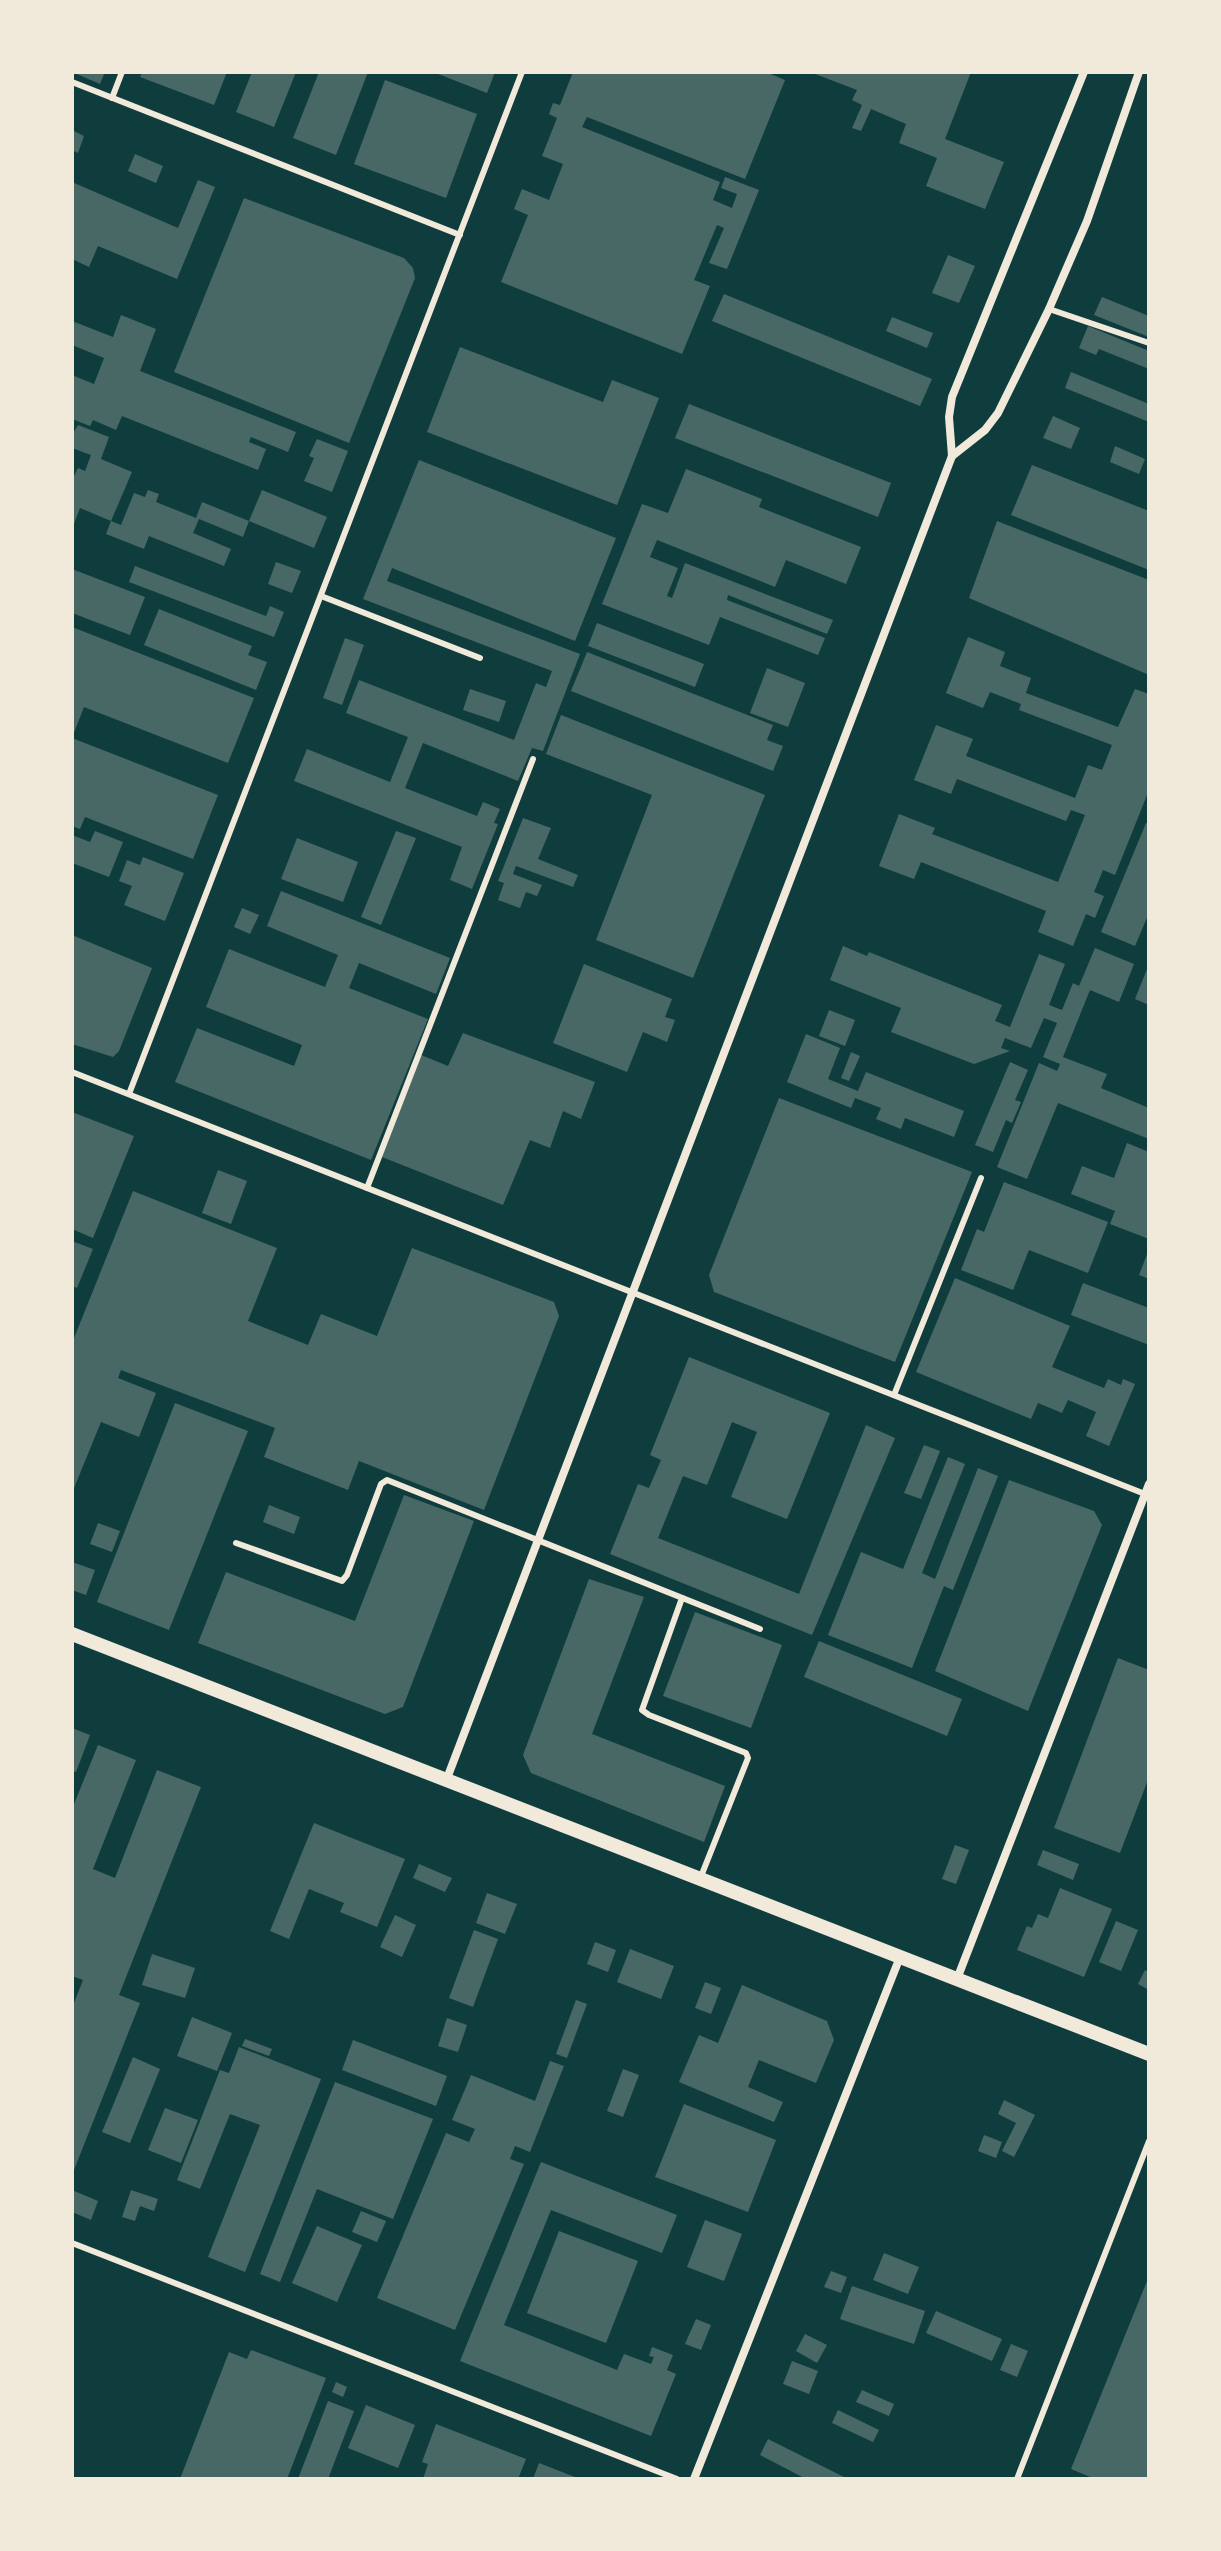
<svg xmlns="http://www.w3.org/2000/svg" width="1221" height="2551" viewBox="0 0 1221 2551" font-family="'Asap Condensed',sans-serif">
<rect width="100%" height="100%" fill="#0f3d3e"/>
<g fill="#486865">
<polygon points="72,72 105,72 100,84"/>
<polygon points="142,72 227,72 214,105 140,77"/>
<polygon points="252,72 296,72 274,127 236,112"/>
<polygon points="319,72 368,72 336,155 293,138"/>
<polygon points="433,72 495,72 487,93"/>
<polygon points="573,72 766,72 785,80 745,179 587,117 582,127 720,182 713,200 732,208 737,194 721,188 725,177 759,190 727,269 709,263 724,228 717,225 694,280 710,286 682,354 501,282 528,215 514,209 522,189 549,200 563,164 542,156 557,118 549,114 553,103 560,105"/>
<polygon points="810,72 971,72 945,139 1004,162 985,209 926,186 937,158 899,143 906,124 871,109 861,131 852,128 862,105 852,100 857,90"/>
<polygon points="385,80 477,114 446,198 354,164"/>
<polygon points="72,130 84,136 78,153 72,150"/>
<polygon points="135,154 163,166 156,183 128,171"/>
<polygon points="198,180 215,187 177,279 98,246 89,267 72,259 72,182 178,228"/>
<polygon points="244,198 404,258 413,268 415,278 349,443 174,372"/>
<polygon points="948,255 975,266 959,303 932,293"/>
<polygon points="724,294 932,379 920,406 712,321"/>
<polygon points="1102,297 1149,316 1149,337 1094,315"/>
<polygon points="121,315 156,329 140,371 296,432 288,452 251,437 249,442 266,449 258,470 122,416 116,430 93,420 90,426 72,419 72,375 94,384 104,358 72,345 72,321 113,337"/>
<polygon points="892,317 933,333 927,348 886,331"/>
<polygon points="1088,326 1149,351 1149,369 1099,349 1096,355 1079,348"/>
<polygon points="460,347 603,402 612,380 659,398 617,505 427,432"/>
<polygon points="1071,372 1149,404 1149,422 1065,388"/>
<polygon points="689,404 891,483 878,517 675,438"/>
<polygon points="1053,416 1080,428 1071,449 1043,438"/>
<polygon points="78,425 109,437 101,459 132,472 111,521 80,508 72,529 72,475 74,476 78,468 85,471 91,455 72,448 72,435"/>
<polygon points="317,439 348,451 332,492 304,481 314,458 309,456"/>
<polygon points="1115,446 1145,459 1139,474 1110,462"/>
<polygon points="419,460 616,538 575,641 392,568 387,581 580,654 543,751 532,748 518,781 423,743 405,788 477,816 483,802 500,809 494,823 498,824 472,889 450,880 462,847 294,781 307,749 390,782 408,737 346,713 359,680 514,740 536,683 546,687 552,671 363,599"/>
<polygon points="1032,465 1149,511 1149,570 1011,515"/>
<polygon points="686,469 762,499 759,507 861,547 846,584 786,560 775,587 657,540 650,557 678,568 667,596 672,598 685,563 833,620 827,634 728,595 727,600 825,638 818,655 720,617 709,645 602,604 642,504 668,513"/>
<polygon points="148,490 159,494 156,502 196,518 202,502 249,521 243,537 199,519 193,533 231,549 224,566 149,536 144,549 106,534 111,521 121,525 134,493 145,497"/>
<polygon points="262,490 327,517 314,548 249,521"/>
<polygon points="997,521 1149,580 1149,675 969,598"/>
<polygon points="276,562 301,571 292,593 268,584"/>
<polygon points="135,566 266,616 270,606 284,612 274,637 129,582"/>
<polygon points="72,569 145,597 130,635 72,613"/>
<polygon points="159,609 252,646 248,655 267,662 256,690 144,645"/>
<polygon points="597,623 704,664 695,687 588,646"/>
<polygon points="72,627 254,698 228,763 84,707 72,738"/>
<polygon points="968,637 1005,652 1000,666 1031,678 1026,693 1118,727 1135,689 1149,694 1149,790 1115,875 1103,870 1094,892 1104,896 1095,918 1086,914 1073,946 1038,932 1046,911 921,862 914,879 879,866 899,814 935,828 932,834 1058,882 1085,815 1071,810 1066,821 957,779 951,794 914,780 936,725 973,739 966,756 1075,798 1088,765 1102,770 1112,745 1019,710 1021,704 990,692 983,708 946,693"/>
<polygon points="345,638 364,645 342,705 323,698"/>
<polygon points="587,652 773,725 767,740 783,746 773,771 571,691"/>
<polygon points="767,668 805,683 788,727 750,713"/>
<polygon points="470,689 506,701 499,722 463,710"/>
<polygon points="561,715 765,795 693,978 596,940 652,795 546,754"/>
<polygon points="72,738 218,795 193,859 85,817 80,829 72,826"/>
<polygon points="523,818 551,828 538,859 578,875 573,887 516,866 513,874 542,885 537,896 526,892 520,908 498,900 504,883 498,881"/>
<polygon points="1146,823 1149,824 1149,913 1135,946 1101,932"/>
<polygon points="95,831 123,842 109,877 72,863 72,835 90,842"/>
<polygon points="396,831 416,838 381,925 361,917"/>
<polygon points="297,838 358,862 343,902 281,879"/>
<polygon points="143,857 184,873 165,921 124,905 132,886 119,881 127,860 140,865"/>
<polygon points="281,891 450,958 436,994 359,963 349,988 428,1019 371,1160 175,1082 197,1028 294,1066 302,1045 206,1007 229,949 325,987 338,955 267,926"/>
<polygon points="242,908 259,915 250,934 234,927"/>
<polygon points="72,935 152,968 119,1051 113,1057 72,1044"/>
<polygon points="843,946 867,956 869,952 1002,1005 995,1021 1010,1027 1039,954 1065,964 1049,1005 1062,1010 1073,983 1079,986 1095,948 1134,964 1119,1002 1090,990 1063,1057 1107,1074 1101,1088 1149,1108 1149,1139 1058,1103 1027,1179 997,1167 1039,1063 1057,1071 1060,1064 1043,1057 1057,1023 1044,1018 1031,1048 1005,1038 1001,1048 1010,1051 974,1064 891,1032 901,1008 830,980"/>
<polygon points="584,964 672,999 665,1017 675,1020 667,1042 643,1032 627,1072 553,1043"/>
<polygon points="1149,964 1149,1005 1135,999"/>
<polygon points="829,1010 855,1020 845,1046 819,1036"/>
<polygon points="463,1033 595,1082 581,1119 563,1111 550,1148 530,1140 503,1205 382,1157 421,1055 448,1066"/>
<polygon points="806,1034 840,1048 828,1079 858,1091 866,1072 964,1111 954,1137 905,1118 901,1129 876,1119 881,1108 855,1098 851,1108 787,1082"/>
<polygon points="851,1052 860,1056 849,1081 841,1078"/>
<polygon points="1010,1062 1028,1070 1015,1100 1021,1102 1012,1123 1006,1120 993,1152 975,1145"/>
<polygon points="779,1098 972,1172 895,1362 714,1292 709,1275"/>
<polygon points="72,1112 134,1136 93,1238 72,1229"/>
<polygon points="1127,1143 1149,1152 1149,1239 1110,1224 1115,1211 1071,1194 1082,1166 1114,1178"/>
<polygon points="218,1170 247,1181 231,1224 202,1213"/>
<polygon points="1004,1182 1108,1222 1088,1273 1029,1250 1013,1290 961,1270 977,1229 984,1232"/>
<polygon points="133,1191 277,1248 248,1321 308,1345 321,1314 377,1336 412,1248 554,1302 559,1316 484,1510 359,1461 348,1490 264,1457 275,1428 121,1370 118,1378 156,1393 139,1437 101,1422 72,1493 72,1343"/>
<polygon points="72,1241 93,1249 77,1288 72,1286"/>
<polygon points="1149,1249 1149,1279 1139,1275"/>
<polygon points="955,1278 1070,1326 1052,1367 1104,1388 1108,1379 1121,1385 1123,1379 1135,1384 1109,1446 1086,1436 1096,1412 1068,1400 1062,1413 1038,1403 1031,1419 916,1372"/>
<polygon points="1083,1283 1149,1308 1149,1345 1071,1315"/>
<polygon points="689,1357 830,1413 787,1519 731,1497 757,1432 732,1422 707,1485 683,1476 658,1538 799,1594 866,1425 895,1438 812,1635 610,1554 638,1484 649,1488 661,1460 650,1455"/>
<polygon points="175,1403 248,1431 169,1630 97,1602"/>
<polygon points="924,1445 940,1451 921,1499 904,1493"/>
<polygon points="948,1457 965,1464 922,1573 935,1579 978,1468 998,1476 953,1590 944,1586 912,1668 828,1635 861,1552 903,1569"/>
<polygon points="1009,1480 1094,1511 1102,1525 1028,1711 935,1671"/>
<polygon points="404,1495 474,1521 403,1707 385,1714 198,1643 226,1572 355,1621"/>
<polygon points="269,1505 300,1517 294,1534 263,1522"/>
<polygon points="98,1523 120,1531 112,1552 90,1544"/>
<polygon points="72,1562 95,1570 86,1595 72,1590"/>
<polygon points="589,1579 644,1597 592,1734 725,1786 704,1842 531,1773 523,1755"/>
<polygon points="695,1612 782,1645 751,1728 663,1696"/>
<polygon points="819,1641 962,1699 947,1736 804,1677"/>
<polygon points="1118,1658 1149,1670 1149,1777 1120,1853 1054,1828"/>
<polygon points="72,1728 90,1735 76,1772 72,1771"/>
<polygon points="98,1745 136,1760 93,1869 115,1878 157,1770 201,1787 119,1995 140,2003 72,2175 72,2008 83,1980 72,1976 72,1809"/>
<polygon points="314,1823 405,1859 377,1927 340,1912 344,1903 309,1889 289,1939 270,1931"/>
<polygon points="955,1845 969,1850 956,1884 942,1879"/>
<polygon points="1043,1850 1079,1864 1073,1880 1037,1865"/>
<polygon points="419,1864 452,1878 445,1892 413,1878"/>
<polygon points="1060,1888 1112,1909 1084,1977 1017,1950 1027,1926 1032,1928 1038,1914 1048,1918"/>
<polygon points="487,1893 517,1904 505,1934 476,1923"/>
<polygon points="395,1915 416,1925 402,1957 380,1947"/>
<polygon points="1116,1921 1138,1930 1121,1971 1099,1962"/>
<polygon points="474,1930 498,1939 473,2007 449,1998"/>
<polygon points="595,1942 616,1950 608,1972 587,1964"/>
<polygon points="630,1949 674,1966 661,1999 617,1982"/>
<polygon points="152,1954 195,1968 185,1998 142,1985"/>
<polygon points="1145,1970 1149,1972 1149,1990 1138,1984"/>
<polygon points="705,1982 721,1988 711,2014 695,2008"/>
<polygon points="742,1985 827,2021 834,2040 816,2083 759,2060 748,2087 783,2102 774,2122 679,2082 699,2035 718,2043"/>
<polygon points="576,2000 587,2004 567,2058 556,2054"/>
<polygon points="192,2017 232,2033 217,2071 177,2056"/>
<polygon points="447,2018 467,2025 458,2052 438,2046"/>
<polygon points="245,2039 272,2049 269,2056 242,2046"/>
<polygon points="353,2040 447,2076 436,2106 342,2070"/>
<polygon points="239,2047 321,2079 245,2272 208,2257 260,2125 230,2114 200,2189 177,2180 220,2070 229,2073"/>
<polygon points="133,2057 160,2069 130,2143 102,2132"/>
<polygon points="550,2061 564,2066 530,2152 515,2146 510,2159 524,2164 455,2330 377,2298 446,2133 469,2142 475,2129 452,2120 471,2075 535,2101"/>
<polygon points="623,2069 639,2075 623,2117 607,2111"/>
<polygon points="335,2082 433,2119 393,2219 317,2189 280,2282 260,2274"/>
<polygon points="1004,2100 1035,2115 1014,2157 1002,2151 1016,2123 998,2114"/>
<polygon points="684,2104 776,2140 748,2212 655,2177"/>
<polygon points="165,2108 198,2120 181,2163 148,2150"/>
<polygon points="984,2135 1002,2142 996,2158 978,2151"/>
<polygon points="541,2162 677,2215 662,2253 551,2210 504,2325 617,2370 624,2354 651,2364 654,2357 649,2356 652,2347 673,2355 667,2370 676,2374 651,2436 460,2361"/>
<polygon points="72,2190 98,2201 91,2220 72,2212"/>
<polygon points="131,2190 158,2199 154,2211 140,2206 135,2221 122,2217"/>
<polygon points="361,2211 386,2221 377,2242 352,2232"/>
<polygon points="705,2220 742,2234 724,2281 687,2267"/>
<polygon points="317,2226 362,2245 337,2302 292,2283"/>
<polygon points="559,2231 638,2261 606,2343 527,2313"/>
<polygon points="884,2253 919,2267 908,2294 873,2280"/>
<polygon points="831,2271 847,2277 841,2293 824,2287"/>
<polygon points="1149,2276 1149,2479 1095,2479 1071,2469"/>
<polygon points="852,2286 925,2311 914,2344 840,2319"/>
<polygon points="936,2311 1002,2339 992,2361 926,2333"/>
<polygon points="696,2319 711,2325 701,2350 685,2344"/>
<polygon points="805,2334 827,2345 817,2363 796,2351"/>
<polygon points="1011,2344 1028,2351 1017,2377 1000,2370"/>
<polygon points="251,2350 326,2378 287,2479 180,2479 229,2352 247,2359"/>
<polygon points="792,2361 818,2371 809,2394 783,2384"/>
<polygon points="336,2382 347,2387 343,2397 332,2392"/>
<polygon points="862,2390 894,2404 889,2416 856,2402"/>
<polygon points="328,2401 354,2411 328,2479 298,2479"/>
<polygon points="366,2405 415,2425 398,2468 348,2448"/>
<polygon points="838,2410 879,2430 873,2442 832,2423"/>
<polygon points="436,2424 526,2459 518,2479 423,2479 428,2464 422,2462"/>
<polygon points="768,2439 848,2479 806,2479 760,2455"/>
<polygon points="539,2463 580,2479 533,2479"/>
</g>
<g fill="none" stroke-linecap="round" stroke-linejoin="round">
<g stroke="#f1e9da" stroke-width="6">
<polyline points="72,82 460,235"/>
<polyline points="112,98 122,72"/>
<polyline points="1049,309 1149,343"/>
<polyline points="321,596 480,658"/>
<polyline points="72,1072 1145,1494"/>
<polyline points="129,1094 522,72"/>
<polyline points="367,1188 533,759"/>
<polyline points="894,1395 981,1178"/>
<polyline points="236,1543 342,1581 347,1575 381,1484 387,1480 760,1629"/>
<polyline points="682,1598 642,1710 649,1715 746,1753 748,1758 700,1879"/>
<polyline points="72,2243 677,2479"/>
<polyline points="1017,2479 1149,2141"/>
</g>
<g stroke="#f1e9da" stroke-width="8">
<polyline points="952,456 985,430 998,413 1049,309 1087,221 1139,72"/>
<polyline points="446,1781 952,456 949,417 952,397 1084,72"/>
<polyline points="957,1979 1149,1484"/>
<polyline points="694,2479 900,1957"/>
</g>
<polyline stroke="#f1e9da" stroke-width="14" points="72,1634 1149,2054"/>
</g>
<rect width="1221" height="2551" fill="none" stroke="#f1e9da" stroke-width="148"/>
</svg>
